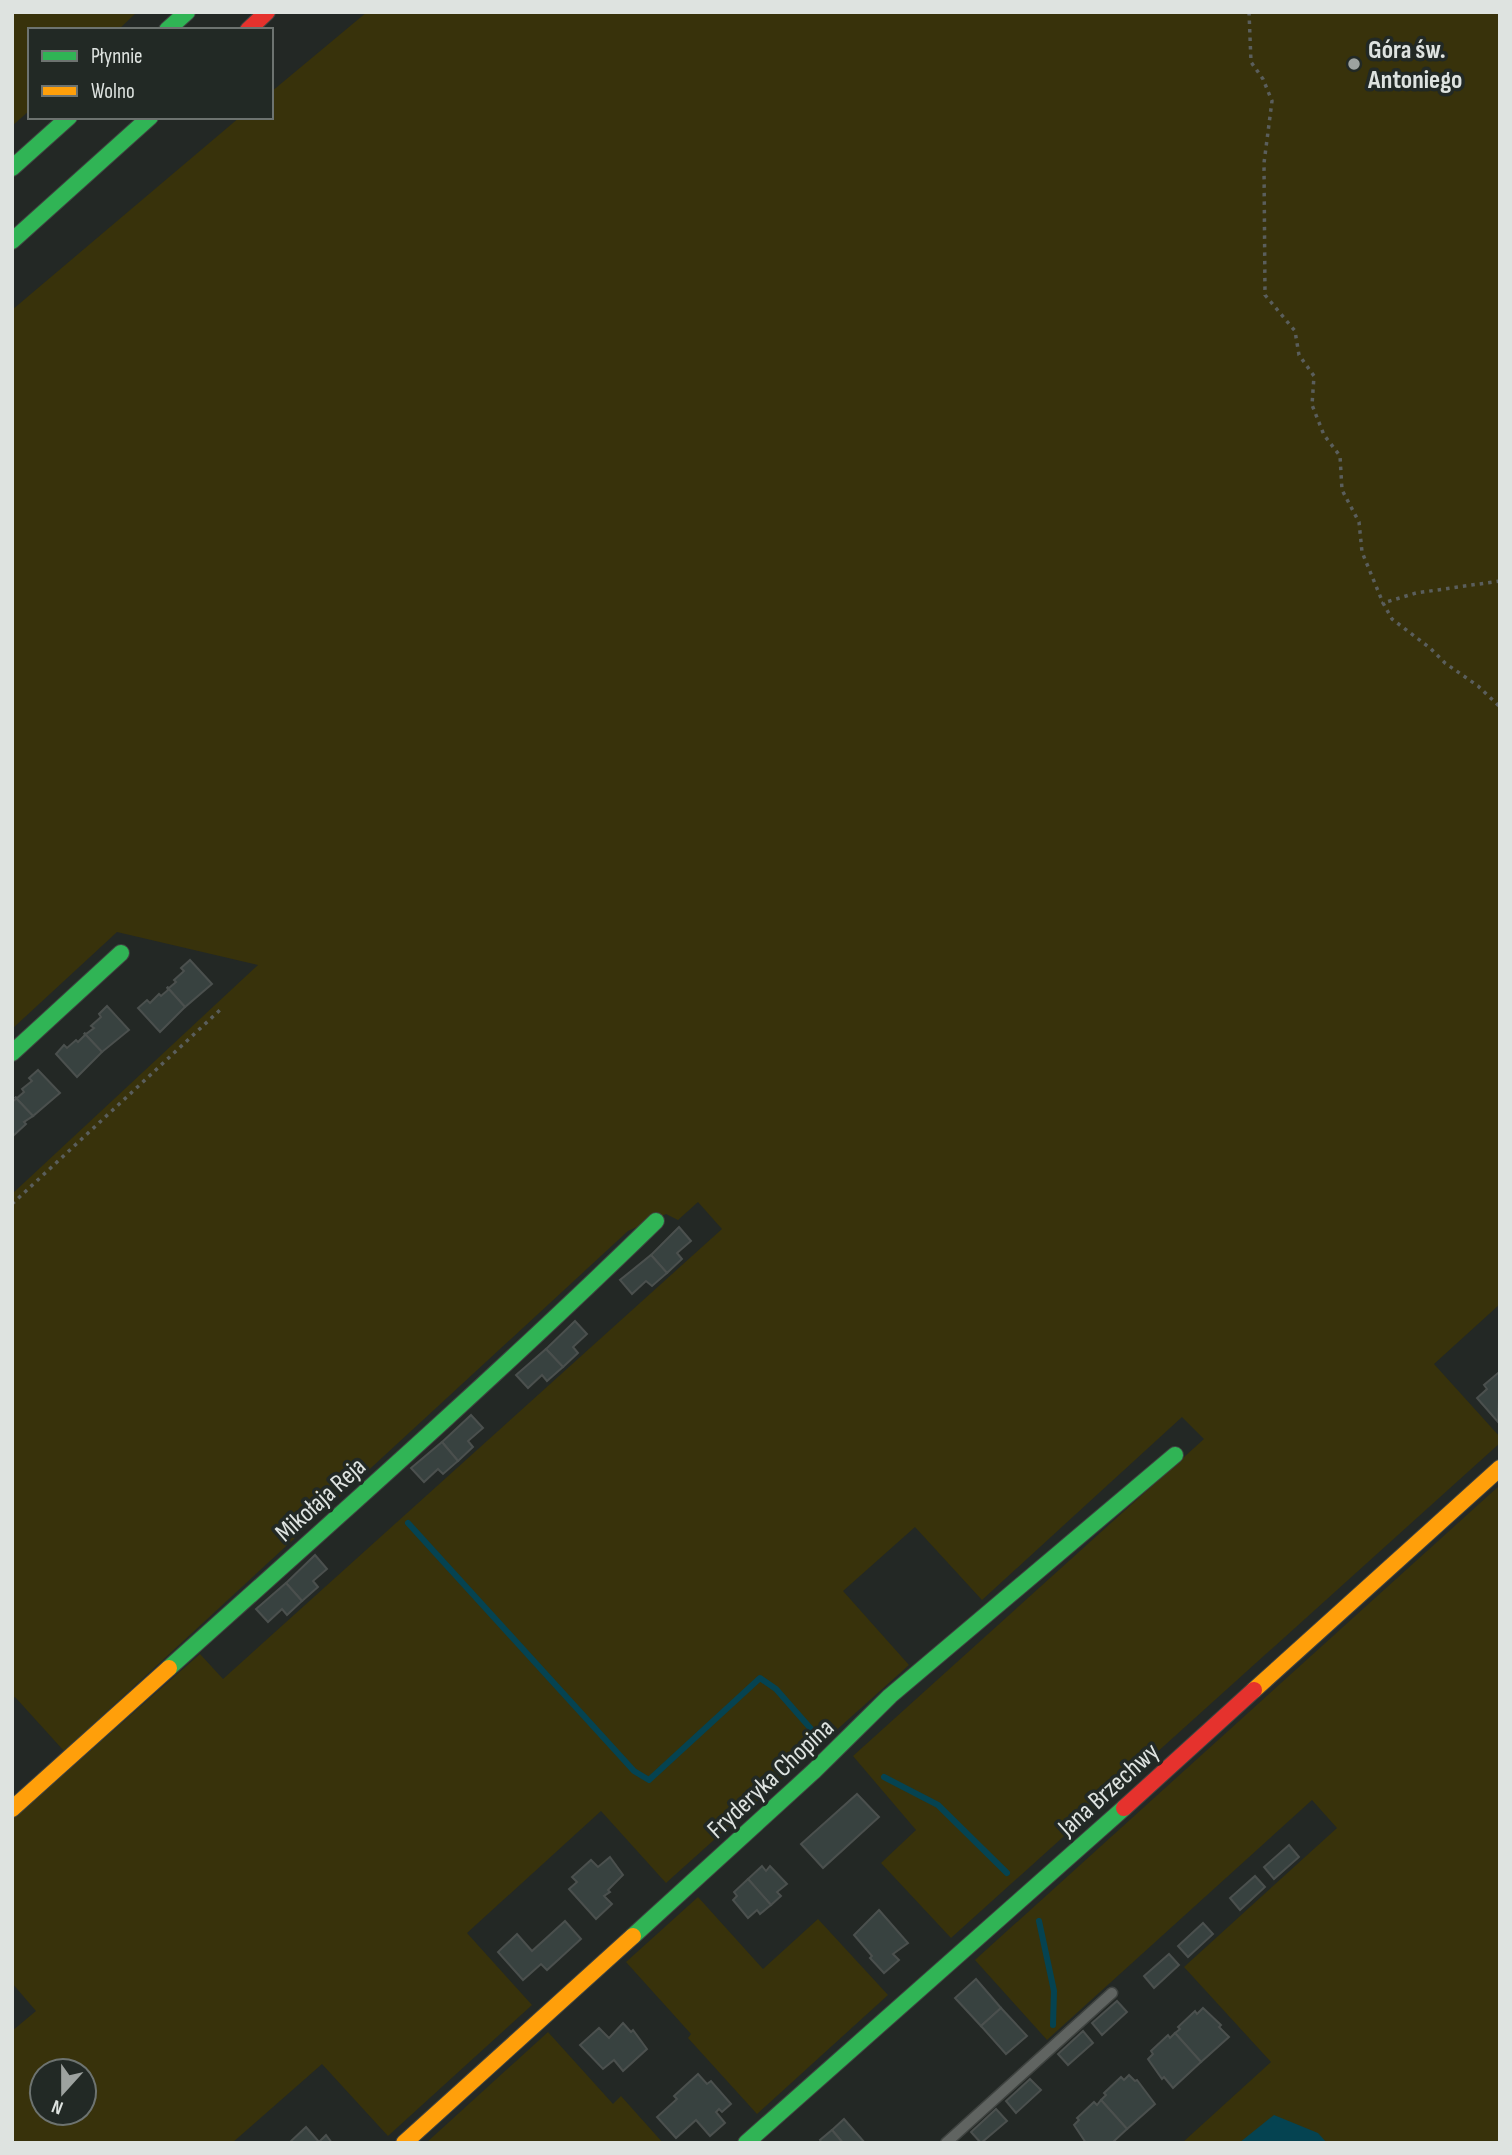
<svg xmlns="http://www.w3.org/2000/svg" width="1512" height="2155" viewBox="0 0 1512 2155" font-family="'Sofia Sans Condensed',sans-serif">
<rect width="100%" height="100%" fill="#232825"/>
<g fill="#38320b" fill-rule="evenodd">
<polygon points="12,12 137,12 118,30 30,30 30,110 12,126"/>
<path d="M367,12H1500V1304L1434,1364L1500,1437V1443L951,1938L881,1863L916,1830L853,1756L1204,1439L1182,1417L982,1600L915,1527L843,1591L909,1665L666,1883L601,1811L467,1933L532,2005L388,2136L322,2064L232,2143H12V2031L36,2011L12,1983V1820L200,1654L223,1679L722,1229L698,1202L678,1220L666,1214L628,1231L64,1751L15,1697L12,1699V1194L258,965L117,932L12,1029V310L240,117H271V92ZM42,2071H84V2113H42Z"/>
<polygon points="1500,1485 1500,2143 1182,2143 1271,2062 1184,1967 1337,1828 1312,1800 1047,2040 975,1960"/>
<polygon points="698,1897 763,1969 818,1919 888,1995 757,2114 688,2038 691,2034 626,1962"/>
<polygon points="548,2032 613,2104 621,2096 663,2143 426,2143"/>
</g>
<polygon fill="#054351" points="1274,2115 1318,2133 1327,2143 1239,2143"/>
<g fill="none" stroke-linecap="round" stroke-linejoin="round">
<g stroke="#054351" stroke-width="6">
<polyline points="408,1523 634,1771 649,1780 760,1678 776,1689 819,1738"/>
<polyline points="884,1777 938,1805 1007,1873"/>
<polyline points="1039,1921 1054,1991 1053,2025"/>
</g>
</g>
<g fill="#384240" stroke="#4b504e" stroke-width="2">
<polygon points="190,960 212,984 185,1007 167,987 169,988 176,982 174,980 184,971 181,968"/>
<polygon points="167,987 185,1007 160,1032 138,1008 147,1000 150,1003 159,994 161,996 168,990"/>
<polygon points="107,1006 129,1030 102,1052 84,1033 86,1034 94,1028 91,1026 101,1017 99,1014"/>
<polygon points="84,1033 102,1052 77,1077 56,1054 64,1045 67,1048 76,1040 78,1042 85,1035"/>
<polygon points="38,1070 60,1093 33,1116 15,1097 17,1098 24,1092 22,1089 32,1081 29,1078"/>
<polygon points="15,1097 33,1116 24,1122 26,1124 12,1137 12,1102 16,1099"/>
<polygon points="679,1227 691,1241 677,1253 682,1259 667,1273 651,1255"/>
<polygon points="651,1255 667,1273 652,1286 646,1281 632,1294 620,1280"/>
<polygon points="575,1321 587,1334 573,1347 578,1353 563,1367 546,1349"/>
<polygon points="546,1349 563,1367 547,1381 542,1375 528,1388 516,1375"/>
<polygon points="1498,1373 1500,1375 1498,1422 1477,1398 1487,1389 1484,1385"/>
<polygon points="471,1415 483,1428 468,1441 473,1447 458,1461 442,1442"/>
<polygon points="442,1442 458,1461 443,1474 438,1469 424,1482 411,1468"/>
<polygon points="315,1555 327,1569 313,1581 318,1587 302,1601 286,1583"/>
<polygon points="286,1583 302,1601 287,1615 282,1609 268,1622 256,1609"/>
<polygon points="857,1794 879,1817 823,1868 801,1844"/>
<polygon points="1289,1845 1299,1857 1274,1879 1264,1867"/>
<polygon points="610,1857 623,1875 608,1890 610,1892 604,1896 612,1904 596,1919 569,1889 577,1882 572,1877 591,1860 598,1867"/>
<polygon points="762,1866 766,1871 770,1866 787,1884 777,1892 781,1896 771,1905 748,1879"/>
<polygon points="1255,1876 1265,1887 1240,1910 1230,1898"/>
<polygon points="748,1879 771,1905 760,1914 757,1910 748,1918 733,1900 737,1896 734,1892"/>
<polygon points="879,1910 908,1943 893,1954 899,1960 884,1973 870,1958 872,1956 854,1935"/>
<polygon points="565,1921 581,1939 547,1970 541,1964 523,1980 498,1952 517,1934 532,1951"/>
<polygon points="1203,1923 1213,1934 1188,1957 1178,1946"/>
<polygon points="1169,1954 1179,1965 1154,1988 1144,1976"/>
<polygon points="976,1979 1001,2008 981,2026 955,1998"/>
<polygon points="1117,2001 1127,2012 1102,2035 1092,2023"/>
<polygon points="1001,2008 1027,2036 1006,2054 981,2026"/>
<polygon points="1203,2008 1221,2025 1219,2027 1229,2037 1201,2062 1175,2033 1180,2029 1178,2027 1195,2011 1197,2014"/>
<polygon points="623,2023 631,2032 633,2030 647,2049 623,2071 614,2060 603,2069 580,2045 599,2028 609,2038"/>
<polygon points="1083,2031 1093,2043 1068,2065 1058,2054"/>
<polygon points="1175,2033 1201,2062 1173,2088 1164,2077 1162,2079 1148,2059 1153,2054 1151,2051 1168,2035 1170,2038"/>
<polygon points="698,2074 707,2084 711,2081 731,2104 722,2112 719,2109 716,2112 725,2123 710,2136 696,2120 676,2138 657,2117 677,2099 674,2096"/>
<polygon points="1129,2075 1135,2081 1137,2080 1155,2104 1127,2129 1101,2100 1106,2095 1104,2093 1121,2077 1124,2080"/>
<polygon points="1030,2079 1041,2090 1016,2113 1006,2101"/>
<polygon points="1101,2100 1127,2129 1112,2143 1086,2143 1074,2125 1079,2120 1077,2118 1094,2102 1097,2105"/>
<polygon points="996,2109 1007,2121 981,2143 971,2132"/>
<polygon points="844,2119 865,2143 843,2143 832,2130"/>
<polygon points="306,2127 319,2142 326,2135 332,2143 289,2143"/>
<polygon points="832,2130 843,2143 822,2143 820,2140"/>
</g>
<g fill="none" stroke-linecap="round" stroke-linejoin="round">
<defs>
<polyline id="lane" points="946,2143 1112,1993"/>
<g id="fast">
<polyline points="167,30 187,12"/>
<polyline points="12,168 69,117"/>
<polyline points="12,241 150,117"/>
<polyline points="12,1053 121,953"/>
<path d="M169,1668C333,1521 498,1375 656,1221"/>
<polyline points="633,1936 814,1771 890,1696 1175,1455"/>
<polyline points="746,2143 1124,1808"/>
</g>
<g id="slow">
<polyline points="1254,1690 1500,1468"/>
<polyline points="12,1809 169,1668"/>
<polyline points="404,2143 633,1936"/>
</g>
<g id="jam">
<polyline points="248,30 267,12"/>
<polyline points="1124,1808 1254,1690"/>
</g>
</defs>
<use href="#lane" stroke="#3f4340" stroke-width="13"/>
<use href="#fast" stroke="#3f4340" stroke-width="18"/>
<use href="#slow" stroke="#3f4340" stroke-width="18"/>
<use href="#jam" stroke="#3f4340" stroke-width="18"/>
<g stroke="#5a5e5c" stroke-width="3.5" stroke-dasharray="3.5 5" stroke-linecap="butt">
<polyline points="1249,12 1251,62 1263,79 1272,101 1264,163 1265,295 1295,331 1299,355 1314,376 1312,405 1324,435 1340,456 1342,490 1359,522 1362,552 1383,603"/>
<polyline points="1500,581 1416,593 1383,603 1392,619 1430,648 1445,663 1478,686 1500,707"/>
<polyline points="12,1204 220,1010"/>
</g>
<use href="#lane" stroke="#606461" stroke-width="10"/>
<use href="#fast" stroke="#30b455" stroke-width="16"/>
<use href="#slow" stroke="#ff9f0a" stroke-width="16"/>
<use href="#jam" stroke="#e5322d" stroke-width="16"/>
</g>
<circle fill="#9da29f" stroke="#222925" stroke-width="2.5" cx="1354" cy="64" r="7"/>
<g text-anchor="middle" stroke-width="7" stroke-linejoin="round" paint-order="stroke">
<g font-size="26" font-weight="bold" fill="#dee3e0" stroke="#222925" text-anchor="start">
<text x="1368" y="58">Góra św.<tspan x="1368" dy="30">Antoniego</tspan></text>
</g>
<g font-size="26" fill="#dee3e0" stroke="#222925">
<text transform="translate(320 1499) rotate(-42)" y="9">Mikołaja Reja</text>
<text transform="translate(770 1778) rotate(-43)" y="9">Fryderyka Chopina</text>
<text transform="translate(1108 1789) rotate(-42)" y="9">Jana Brzechwy</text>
</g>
</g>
<rect width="1512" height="2155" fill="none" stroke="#dee3e0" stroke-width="28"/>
<rect x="28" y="28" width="245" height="91" fill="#222925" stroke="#6d7370" stroke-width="2"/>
<rect x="42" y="51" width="35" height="10" fill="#30b455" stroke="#6d7370" stroke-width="2"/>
<text x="91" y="63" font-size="21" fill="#dee3e0">Płynnie</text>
<rect x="42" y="86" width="35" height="10" fill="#ff9f0a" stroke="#6d7370" stroke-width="2"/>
<text x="91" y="98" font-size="21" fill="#dee3e0">Wolno</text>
<g transform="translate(63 2092) rotate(201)"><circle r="33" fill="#222925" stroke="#6d7370" stroke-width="2"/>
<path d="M0-5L12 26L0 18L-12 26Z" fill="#9da29f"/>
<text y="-10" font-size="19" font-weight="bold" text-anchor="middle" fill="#dee3e0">N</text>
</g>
</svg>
